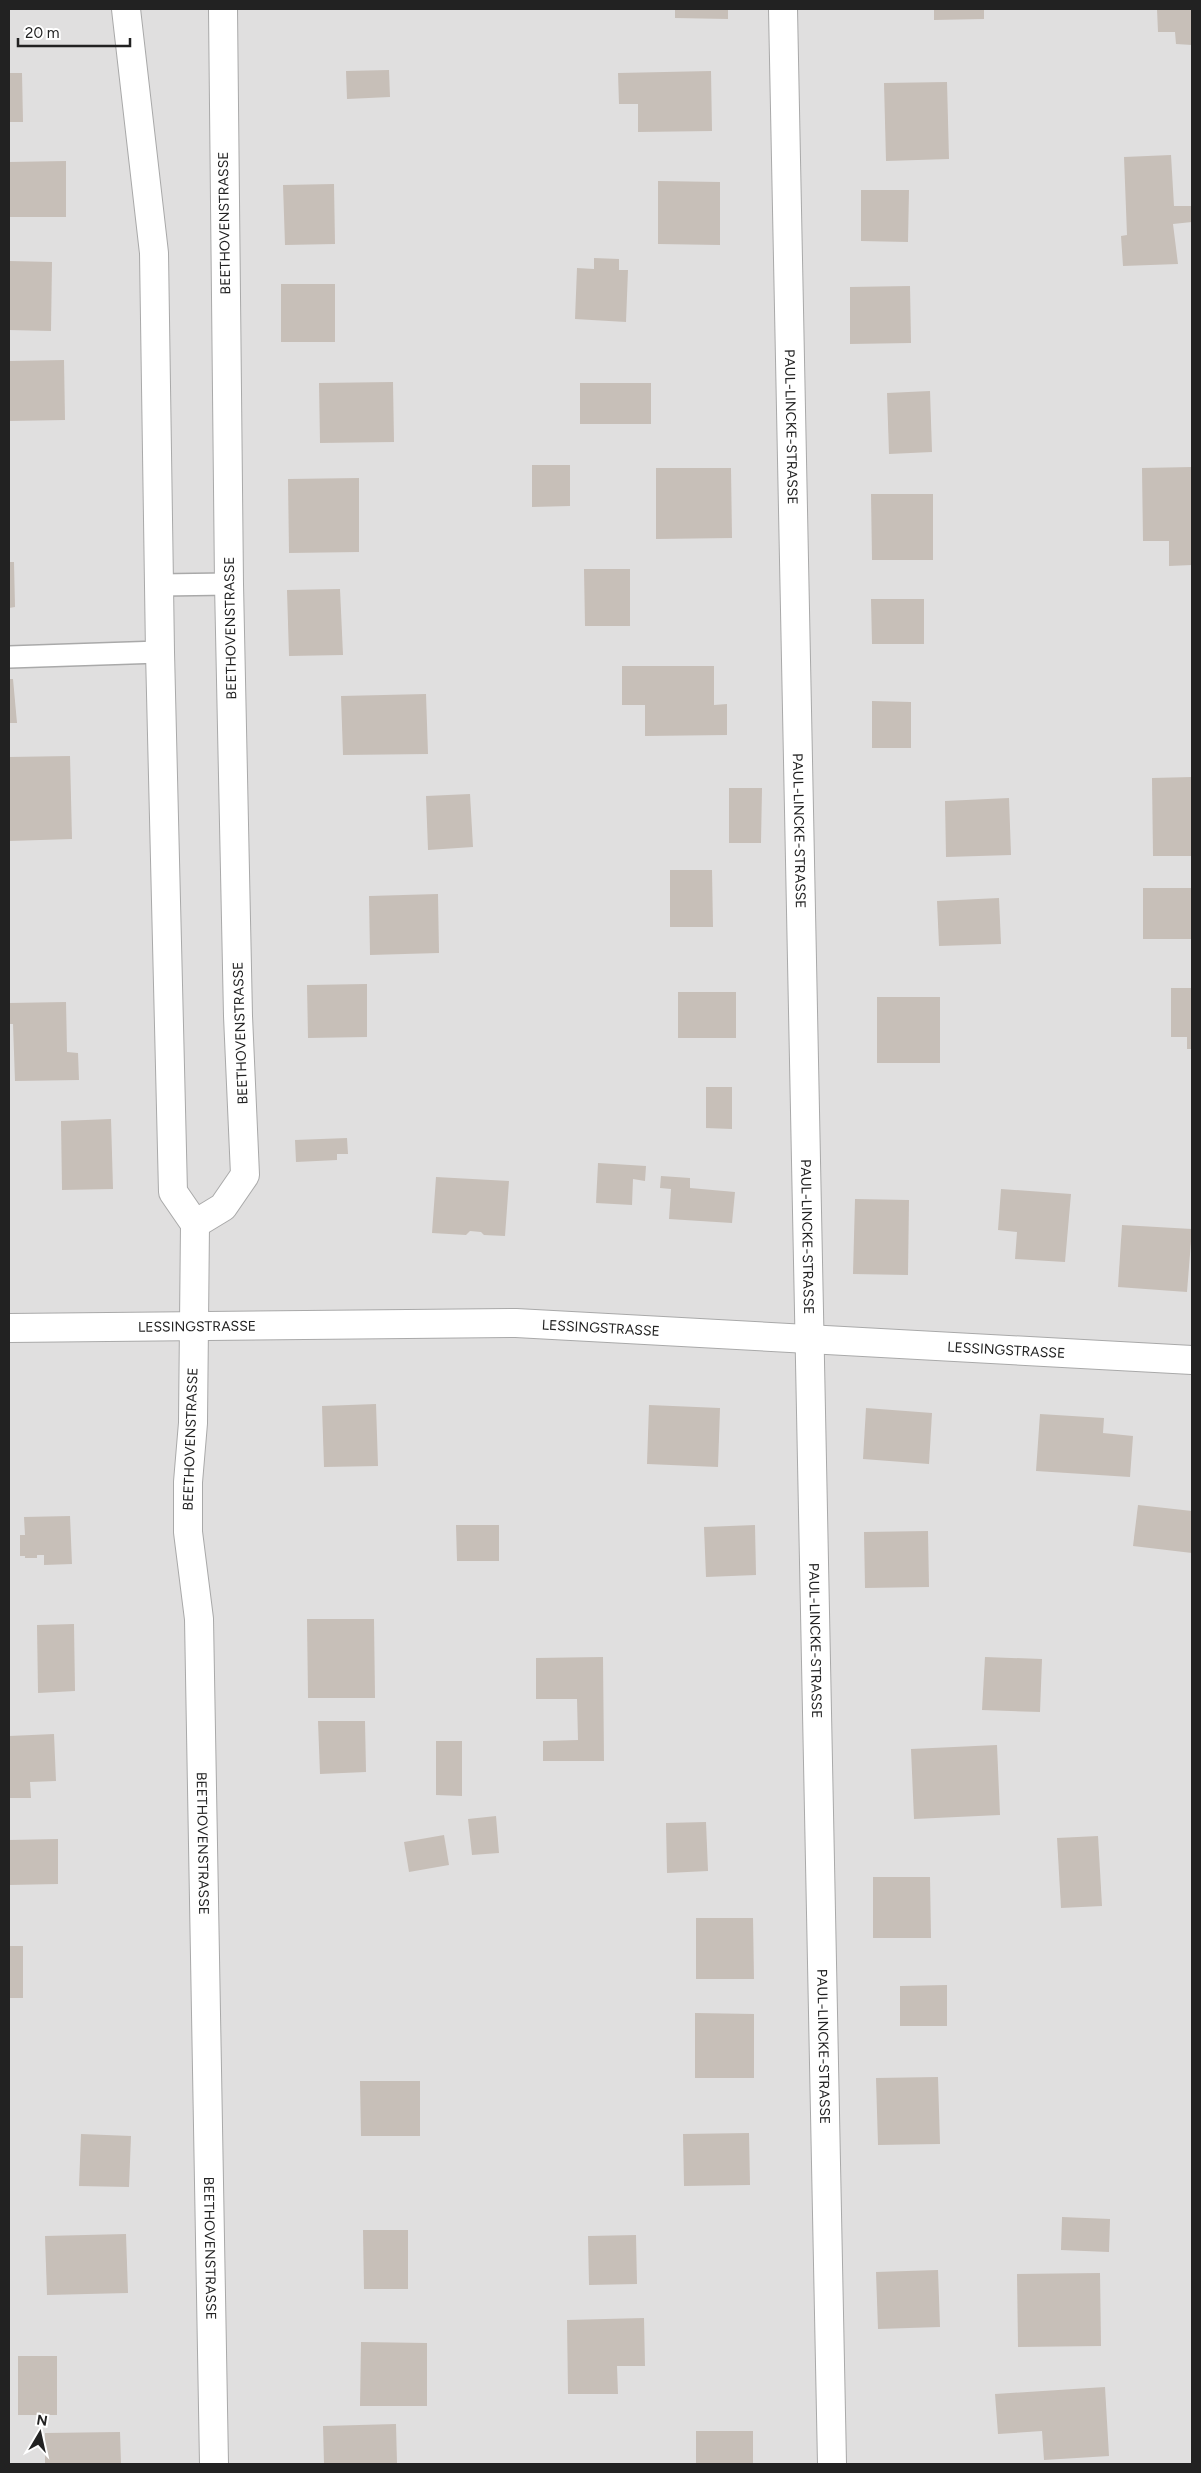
<svg xmlns="http://www.w3.org/2000/svg" width="1201" height="2473" viewBox="0 0 1201 2473" font-family="Figtree,sans-serif">
<rect width="100%" height="100%" fill="#f2efe9"/>
<rect fill="#e0dfdf" x="9" y="9" width="1183" height="2455"/>
<g fill="#c7bfb8">
<polygon points="675,9 728,9 728,19 675,18"/>
<polygon points="934,9 984,9 984,19 934,20"/>
<polygon points="1157,9 1192,9 1192,45 1176,44 1175,32 1158,32"/>
<polygon points="389,70 390,97 347,99 346,71"/>
<polygon points="711,71 712,131 638,132 638,104 619,104 618,73"/>
<polygon points="9,73 22,73 23,122 9,122"/>
<polygon points="947,82 949,159 886,161 884,83"/>
<polygon points="1171,155 1174,206 1192,206 1192,222 1173,224 1178,264 1123,266 1121,236 1127,235 1124,157"/>
<polygon points="66,161 66,217 9,217 9,162"/>
<polygon points="658,181 720,182 720,245 658,244"/>
<polygon points="334,184 335,244 285,245 283,185"/>
<polygon points="861,190 909,190 908,242 861,241"/>
<polygon points="594,258 619,259 619,270 628,270 626,322 575,319 577,268 594,269"/>
<polygon points="9,261 52,262 51,331 9,330"/>
<rect x="281" y="284" width="54" height="58"/>
<polygon points="910,286 911,343 850,344 850,287"/>
<polygon points="64,360 65,420 9,421 9,361"/>
<polygon points="393,382 394,442 320,443 319,383"/>
<rect x="580" y="383" width="71" height="41"/>
<polygon points="930,391 932,452 889,454 887,393"/>
<polygon points="532,465 570,465 570,506 532,507"/>
<polygon points="1192,467 1192,565 1169,566 1169,541 1143,541 1142,468"/>
<polygon points="656,468 731,468 732,538 656,539"/>
<polygon points="359,478 359,552 289,553 288,479"/>
<polygon points="871,494 933,494 933,560 872,560"/>
<polygon points="9,562 14,562 15,607 9,608"/>
<polygon points="584,569 630,569 630,626 585,626"/>
<polygon points="340,589 343,655 289,656 287,590"/>
<polygon points="871,599 924,599 924,644 872,644"/>
<polygon points="622,666 714,666 714,705 727,704 727,735 645,736 645,705 622,705"/>
<polygon points="9,679 13,679 17,723 9,723"/>
<polygon points="426,694 428,754 343,755 341,696"/>
<polygon points="872,701 911,702 911,748 872,748"/>
<polygon points="70,756 72,839 9,841 9,757"/>
<polygon points="1192,777 1192,856 1153,856 1152,778"/>
<polygon points="729,788 762,788 761,843 729,843"/>
<polygon points="470,794 473,847 428,850 426,796"/>
<polygon points="1009,798 1011,855 946,857 945,801"/>
<polygon points="670,870 712,870 713,927 670,927"/>
<rect x="1143" y="888" width="49" height="51"/>
<polygon points="438,894 439,953 370,955 369,896"/>
<polygon points="999,898 1001,944 939,946 937,901"/>
<polygon points="367,984 367,1037 308,1038 307,985"/>
<polygon points="1171,988 1192,988 1192,1049 1187,1049 1187,1037 1171,1037"/>
<rect x="678" y="992" width="58" height="46"/>
<rect x="877" y="997" width="63" height="66"/>
<polygon points="66,1002 67,1052 78,1053 79,1080 15,1081 13,1024 9,1024 9,1003"/>
<polygon points="706,1087 732,1087 732,1129 706,1128"/>
<polygon points="111,1119 113,1189 62,1190 61,1121"/>
<polygon points="347,1138 348,1154 337,1154 337,1160 296,1162 295,1140"/>
<polygon points="598,1163 646,1166 645,1181 633,1179 632,1205 596,1203"/>
<polygon points="661,1176 690,1178 690,1188 735,1192 732,1223 669,1219 671,1189 660,1188"/>
<polygon points="436,1177 509,1181 505,1236 484,1235 481,1232 470,1231 466,1235 432,1233"/>
<polygon points="1001,1189 1071,1194 1065,1262 1015,1259 1017,1232 998,1230"/>
<polygon points="855,1199 909,1200 908,1275 853,1274"/>
<polygon points="1122,1225 1192,1229 1187,1292 1118,1287"/>
<polygon points="376,1404 378,1466 324,1467 322,1406"/>
<polygon points="649,1405 720,1408 718,1467 647,1464"/>
<polygon points="866,1408 932,1413 929,1464 863,1459"/>
<polygon points="1040,1414 1104,1418 1103,1433 1133,1436 1130,1477 1036,1471"/>
<polygon points="1138,1505 1192,1511 1192,1553 1133,1546"/>
<polygon points="70,1516 72,1564 44,1565 44,1555 37,1555 37,1558 25,1558 25,1556 20,1556 20,1535 25,1535 24,1517"/>
<polygon points="456,1525 499,1525 499,1561 457,1561"/>
<polygon points="755,1525 756,1575 706,1577 704,1527"/>
<polygon points="928,1531 929,1587 865,1588 864,1532"/>
<polygon points="307,1619 374,1619 375,1698 308,1698"/>
<polygon points="74,1624 75,1691 38,1693 37,1625"/>
<polygon points="603,1657 604,1761 543,1761 543,1741 578,1740 577,1699 536,1699 536,1658"/>
<polygon points="985,1657 1042,1659 1040,1712 982,1710"/>
<polygon points="318,1721 365,1721 366,1772 320,1774"/>
<polygon points="54,1734 56,1781 30,1782 31,1798 9,1798 9,1736"/>
<polygon points="436,1741 462,1741 462,1796 436,1795"/>
<polygon points="997,1745 1000,1815 914,1819 911,1749"/>
<polygon points="496,1816 499,1853 472,1855 468,1819"/>
<polygon points="706,1822 708,1871 667,1873 666,1823"/>
<polygon points="444,1835 449,1865 409,1872 404,1842"/>
<polygon points="1098,1836 1102,1906 1061,1908 1057,1838"/>
<polygon points="58,1839 58,1884 9,1885 9,1840"/>
<polygon points="873,1877 930,1877 931,1938 873,1938"/>
<polygon points="696,1918 753,1918 754,1979 696,1979"/>
<rect x="9" y="1946" width="14" height="52"/>
<polygon points="947,1985 947,2026 900,2026 900,1986"/>
<polygon points="695,2013 754,2014 754,2078 695,2078"/>
<polygon points="938,2077 940,2144 878,2145 876,2078"/>
<polygon points="360,2081 420,2081 420,2136 361,2136"/>
<polygon points="749,2133 750,2185 684,2186 683,2134"/>
<polygon points="81,2134 131,2136 129,2187 79,2186"/>
<polygon points="1062,2217 1110,2219 1109,2252 1061,2250"/>
<polygon points="363,2230 408,2230 408,2289 364,2289"/>
<polygon points="126,2234 128,2293 47,2295 45,2236"/>
<polygon points="636,2235 637,2284 589,2285 588,2236"/>
<polygon points="938,2270 940,2327 878,2329 876,2272"/>
<polygon points="1100,2273 1101,2346 1018,2347 1017,2274"/>
<polygon points="644,2318 645,2366 617,2366 618,2394 568,2394 567,2320"/>
<polygon points="361,2342 427,2343 427,2406 360,2406"/>
<rect x="18" y="2356" width="39" height="59"/>
<polygon points="1105,2387 1109,2456 1044,2460 1042,2431 998,2434 995,2394"/>
<polygon points="396,2424 397,2464 324,2464 323,2426"/>
<rect x="696" y="2431" width="57" height="33"/>
<polygon points="120,2432 121,2464 45,2464 45,2433"/>
</g>
<g fill="none" stroke-linecap="round" stroke-linejoin="round">
<defs>
<g id="lane">
<polyline points="160,585 229,584"/>
<polyline points="9,657 160,652"/>
</g>
<g id="street">
<path id="s1" d="M126,9L154,253L160,652L173,1192L195,1224L193,1423L188,1482V1532L199,1619L214,2464"/>
<path id="s2" d="M783,9L832,2464"/>
<polyline points="195,1224 223,1207 245,1175 238,1016 229,584 223,9"/>
<path id="s3" d="M9,1328L516,1323L1192,1360"/>
</g>
</defs>
<use href="#lane" stroke="#a9a9a9" stroke-width="24"/>
<use href="#street" stroke="#a9a9a9" stroke-width="30"/>
<use href="#lane" stroke="#fff" stroke-width="21"/>
<use href="#street" stroke="#fff" stroke-width="28"/>
</g>
<g text-anchor="middle" stroke-width="4.5" stroke-linejoin="round" paint-order="stroke">
<g font-size="14" fill="#222" stroke="#fff">
<text transform="translate(224 223) rotate(-91)" y="5">BEETHOVENSTRASSE</text>
<text dy="5" stroke="none"><textPath href="#s2" startOffset="418">PAUL-LINCKE-STRASSE</textPath></text>
<text transform="translate(230 628) rotate(-91)" y="5">BEETHOVENSTRASSE</text>
<text dy="5" stroke="none"><textPath href="#s2" startOffset="822">PAUL-LINCKE-STRASSE</textPath></text>
<text transform="translate(240 1033) rotate(-92)" y="5">BEETHOVENSTRASSE</text>
<text dy="5" stroke="none"><textPath href="#s2" startOffset="1228">PAUL-LINCKE-STRASSE</textPath></text>
<text dy="5" stroke="none"><textPath href="#s3" startOffset="188">LESSINGSTRASSE</textPath></text>
<text dy="5" stroke="none"><textPath href="#s3" startOffset="592">LESSINGSTRASSE</textPath></text>
<text dy="5" stroke="none"><textPath href="#s3" startOffset="998">LESSINGSTRASSE</textPath></text>
<text transform="translate(190 1439) rotate(-88)" y="5">BEETHOVENSTRASSE</text>
<text dy="5" stroke="none"><textPath href="#s2" startOffset="1632">PAUL-LINCKE-STRASSE</textPath></text>
<text dy="5" stroke="none"><textPath href="#s1" startOffset="1844">BEETHOVENSTRASSE</textPath></text>
<text dy="5" stroke="none"><textPath href="#s2" startOffset="2038">PAUL-LINCKE-STRASSE</textPath></text>
<text dy="5" stroke="none"><textPath href="#s1" startOffset="2249">BEETHOVENSTRASSE</textPath></text>
</g>
</g>
<rect width="1201" height="2473" fill="none" stroke="#222222" stroke-width="20"/>
<g transform="translate(40 2433) rotate(9)" stroke="#ffffff" stroke-width="4" paint-order="stroke">
<path d="M0-4L9 19L0 12L-9 19Z" fill="#222222"/>
<text y="-8" font-size="14" font-weight="bold" text-anchor="middle" fill="#222222">N</text>
</g>
<path d="M18 38v8h112v-8" fill="none" stroke="#222222" stroke-width="2.5"/>
<text x="25" y="38" font-size="15" fill="#222222" stroke="#ffffff" stroke-width="4" paint-order="stroke">20 m</text>
</svg>
